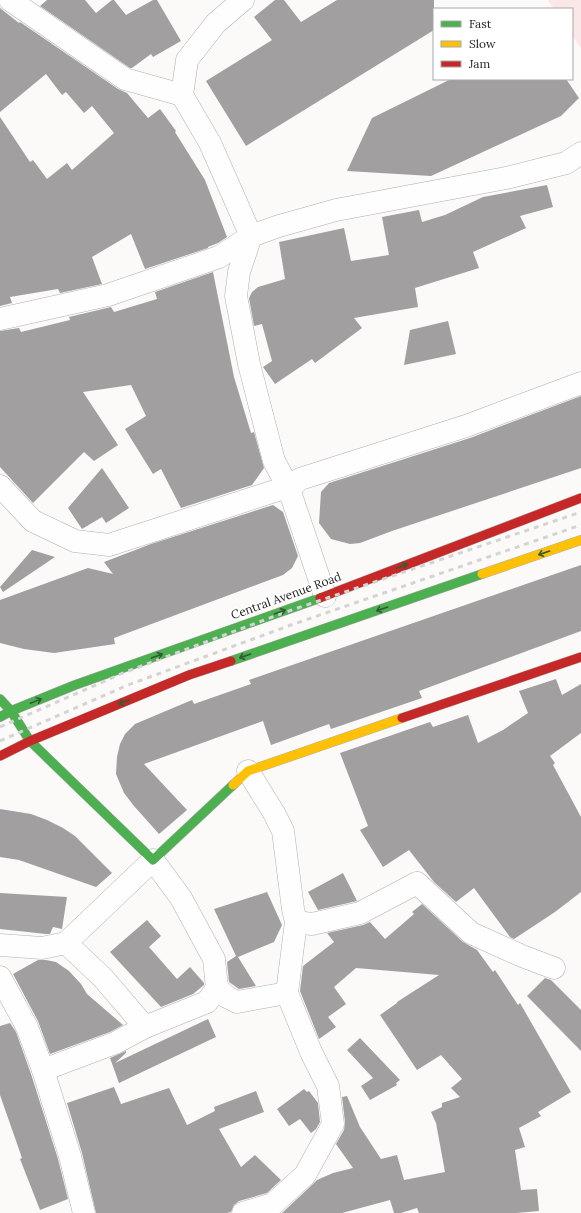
<svg xmlns="http://www.w3.org/2000/svg" width="581" height="1213" viewBox="0 0 581 1213" font-family="Lora,serif">
<rect width="100%" height="100%" fill="#fcf9f9"/>
<polygon fill="#fae7e7" points="548,0 581,0 581,48 572,35 572,9 554,9"/>
<g fill="#a19f9f">
<polygon points="47,0 85,0 96,13 112,0 114,0 126,15 153,0 157,0 181,41 153,57 151,54 132,68 130,68 40,6"/>
<polygon points="275,0 284,0 301,22 337,0 434,0 434,30 246,146 206,81 272,40 254,17"/>
<polygon points="0,8 19,23 20,22 118,89 127,93 148,118 160,109 176,131 175,132 205,180 227,237 218,243 208,247 208,248 145,269 131,234 92,257 102,284 60,293 58,289 10,297 12,303 0,306 0,117 30,162 33,160 47,179 67,163 72,170 114,133 92,106 84,113 66,92 62,95 46,74 0,112"/>
<polygon points="451,79 566,79 579,98 561,116 431,176 347,171 372,118"/>
<polygon points="547,185 553,207 520,216 526,228 473,252 479,268 415,288 418,307 354,318 362,328 315,363 312,359 275,384 263,367 272,361 262,324 254,326 249,298 252,292 258,287 285,279 279,242 344,228 351,261 389,255 382,217 419,210 422,222 445,215 483,197"/>
<polygon points="213,272 234,377 251,433 254,432 264,468 252,485 181,508 161,469 153,474 125,429 146,416 131,385 83,392 118,445 94,461 84,452 33,503 0,467 0,331 19,328 21,332 70,320 69,317 111,307 114,312 157,299 155,292"/>
<polygon points="448,321 456,354 404,365 410,330"/>
<polygon points="581,396 581,468 392,531 360,543 350,544 331,539 319,523 321,492 329,483 470,438"/>
<polygon points="102,468 129,508 106,523 102,517 82,529 68,508"/>
<polygon points="273,505 283,512 298,556 292,568 283,575 114,638 115,644 54,653 24,649 0,643 0,600 88,568 113,574 104,562 151,544"/>
<polygon points="32,550 55,557 3,592 0,587"/>
<polygon points="581,565 581,631 419,691 422,698 331,729 329,724 271,745 263,721 144,764 187,810 159,834 134,806 124,793 116,774 117,757 120,744 125,734 135,724 192,700 194,704 251,684 249,680"/>
<polygon points="556,679 562,695 581,684 581,733 550,756 555,763 553,765 581,817 581,892 555,912 514,939 510,937 474,888 456,902 434,882 409,850 383,867 360,830 368,826 340,753 430,722 433,727 468,715 478,743 503,730 528,713 519,691"/>
<polygon points="0,809 31,814 47,820 63,828 75,836 112,873 96,887 19,860 0,857"/>
<polygon points="343,873 357,901 318,910 308,892"/>
<polygon points="267,892 282,925 274,942 238,957 256,986 239,989 229,982 227,962 236,956 214,909"/>
<polygon points="0,893 67,897 62,929 53,927 50,934 46,934 0,929"/>
<polygon points="422,904 463,942 477,950 493,972 495,970 518,1005 520,1003 571,1092 538,1112 541,1116 519,1128 525,1147 515,1150 521,1190 537,1189 539,1211 516,1213 419,1213 417,1208 401,1213 394,1213 390,1200 342,1213 282,1213 313,1184 317,1180 333,1173 353,1168 336,1144 344,1130 345,1122 342,1097 347,1096 360,1127 381,1159 397,1155 404,1180 445,1172 436,1123 431,1112 442,1107 442,1103 460,1097 451,1088 462,1079 441,1055 417,1070 380,1015 397,1003 397,1002 439,975 356,968 334,987 346,1004 328,1017 336,1027 319,1039 300,991 303,966 334,942 327,933 363,925 370,922 385,939 414,914 412,912"/>
<polygon points="147,920 161,936 149,947 177,979 190,967 204,983 204,985 193,994 161,1007 110,952"/>
<polygon points="38,960 46,960 56,962 69,971 81,984 87,994 123,1025 110,1032 50,1054 38,1021 13,974"/>
<polygon points="545,978 551,980 581,1010 581,1051 527,996"/>
<polygon points="208,1019 216,1037 119,1083 110,1058 126,1051 126,1053 115,1063"/>
<polygon points="10,1023 16,1032 31,1074 58,1159 68,1199 40,1210 20,1159 22,1158 0,1095 0,1026"/>
<polygon points="360,1038 400,1080 396,1083 397,1085 370,1100 361,1086 373,1078 347,1050"/>
<polygon points="114,1087 121,1104 169,1088 187,1125 215,1111 214,1107 256,1091 264,1112 219,1129 241,1167 255,1155 281,1180 267,1193 239,1201 234,1205 231,1212 227,1213 96,1213 82,1153 67,1103"/>
<polygon points="304,1089 307,1092 309,1091 318,1103 320,1122 316,1129 311,1133 300,1119 289,1126 277,1109"/>
</g>
<g fill="none" stroke-linecap="round" stroke-linejoin="round">
<defs>
<g id="street">
<polyline points="10,0 125,79 182,95"/>
<polyline points="243,0 216,23 187,60 182,95 210,143 251,236 239,272 236,296 249,364 274,461 289,489"/>
<polyline points="0,319 108,295 219,257 251,236 279,226 336,210 506,178 566,163 581,153"/>
<polyline points="0,486 33,521 75,541 109,545 287,487"/>
<polyline points="325,596 289,489 300,479 466,426 581,383"/>
<polyline points="296,922 312,924 360,913 417,883 471,933 522,956 554,968"/>
<polyline points="66,943 103,978 145,1027"/>
<polyline points="0,945 42,948 66,943 153,860 181,898 214,959 217,988"/>
<polyline points="0,977 27,1027 43,1070 70,1156 84,1213"/>
<polyline points="43,1070 115,1043 145,1027 207,1002 217,988 227,997 237,1002 287,993"/>
<polyline points="243,1213 273,1204 305,1175 333,1124 328,1086 311,1052 287,993 296,922 293,909 283,831 274,813 248,771"/>
</g>
<g id="fast">
<polyline points="231,661 482,574"/>
<polyline points="0,699 11,711 30,741 153,860 233,785"/>
<polyline points="0,717 11,711 75,685 320,598"/>
</g>
<g id="slow">
<polyline points="482,574 581,540"/>
<polyline points="233,785 248,771 402,718"/>
</g>
<g id="jam">
<polyline points="320,598 581,498"/>
<polyline points="402,718 581,657"/>
<polyline points="0,756 30,741 189,675 231,661"/>
</g>
</defs>
<use href="#street" stroke="#b0aeae" stroke-width="23"/>
<use href="#fast" stroke="#b0aeae" stroke-width="10"/>
<use href="#slow" stroke="#b0aeae" stroke-width="10"/>
<use href="#jam" stroke="#b0aeae" stroke-width="10"/>
<use href="#street" stroke="#fffefe" stroke-width="22"/>
<use href="#fast" stroke="#4caf50" stroke-width="9"/>
<use href="#slow" stroke="#ffc107" stroke-width="9"/>
<use href="#jam" stroke="#c62828" stroke-width="9"/>
<g stroke="#d4d4d4" stroke-width="3" stroke-dasharray="5 5" stroke-linecap="butt">
<polyline points="0,727 123,673 286,612 581,512"/>
<polyline points="0,741 128,685 291,625 581,525"/>
</g>
</g>
<defs><path id="oneway-shaft" d="M-6 0H5M1.5-3L5.5 0L1.5 3" fill="none" stroke-width="1.6" stroke-linecap="round" stroke-linejoin="round"/></defs>
<g stroke="#355b35">
<use href="#oneway-shaft" transform="translate(544 553) rotate(161)"/>
<use href="#oneway-shaft" transform="translate(402 566) rotate(-21)"/>
<use href="#oneway-shaft" transform="translate(382 609) rotate(161)"/>
<use href="#oneway-shaft" transform="translate(280 612) rotate(-20)"/>
<use href="#oneway-shaft" transform="translate(157 656) rotate(-20)"/>
<use href="#oneway-shaft" transform="translate(245 656) rotate(161)"/>
<use href="#oneway-shaft" transform="translate(36 701) rotate(-22)"/>
<use href="#oneway-shaft" transform="translate(124 702) rotate(157)"/>
</g>
<g text-anchor="middle" stroke-width="4" stroke-linejoin="round" paint-order="stroke">
<g font-size="12" fill="#252323" stroke="#fff">
<text transform="translate(286 596) rotate(-20)" y="4">Central Avenue Road</text>
</g>
</g>
<rect x="433" y="8" width="140" height="72" fill="#ffffff" stroke="#a8a7a7"/>
<rect x="441" y="21" width="20" height="6" fill="#4caf50" stroke="#a8a7a7"/>
<text x="469" y="28" font-size="12" fill="#252323">Fast</text>
<rect x="441" y="41" width="20" height="6" fill="#ffc107" stroke="#a8a7a7"/>
<text x="469" y="48" font-size="12" fill="#252323">Slow</text>
<rect x="441" y="61" width="20" height="6" fill="#c62828" stroke="#a8a7a7"/>
<text x="469" y="68" font-size="12" fill="#252323">Jam</text>
</svg>
